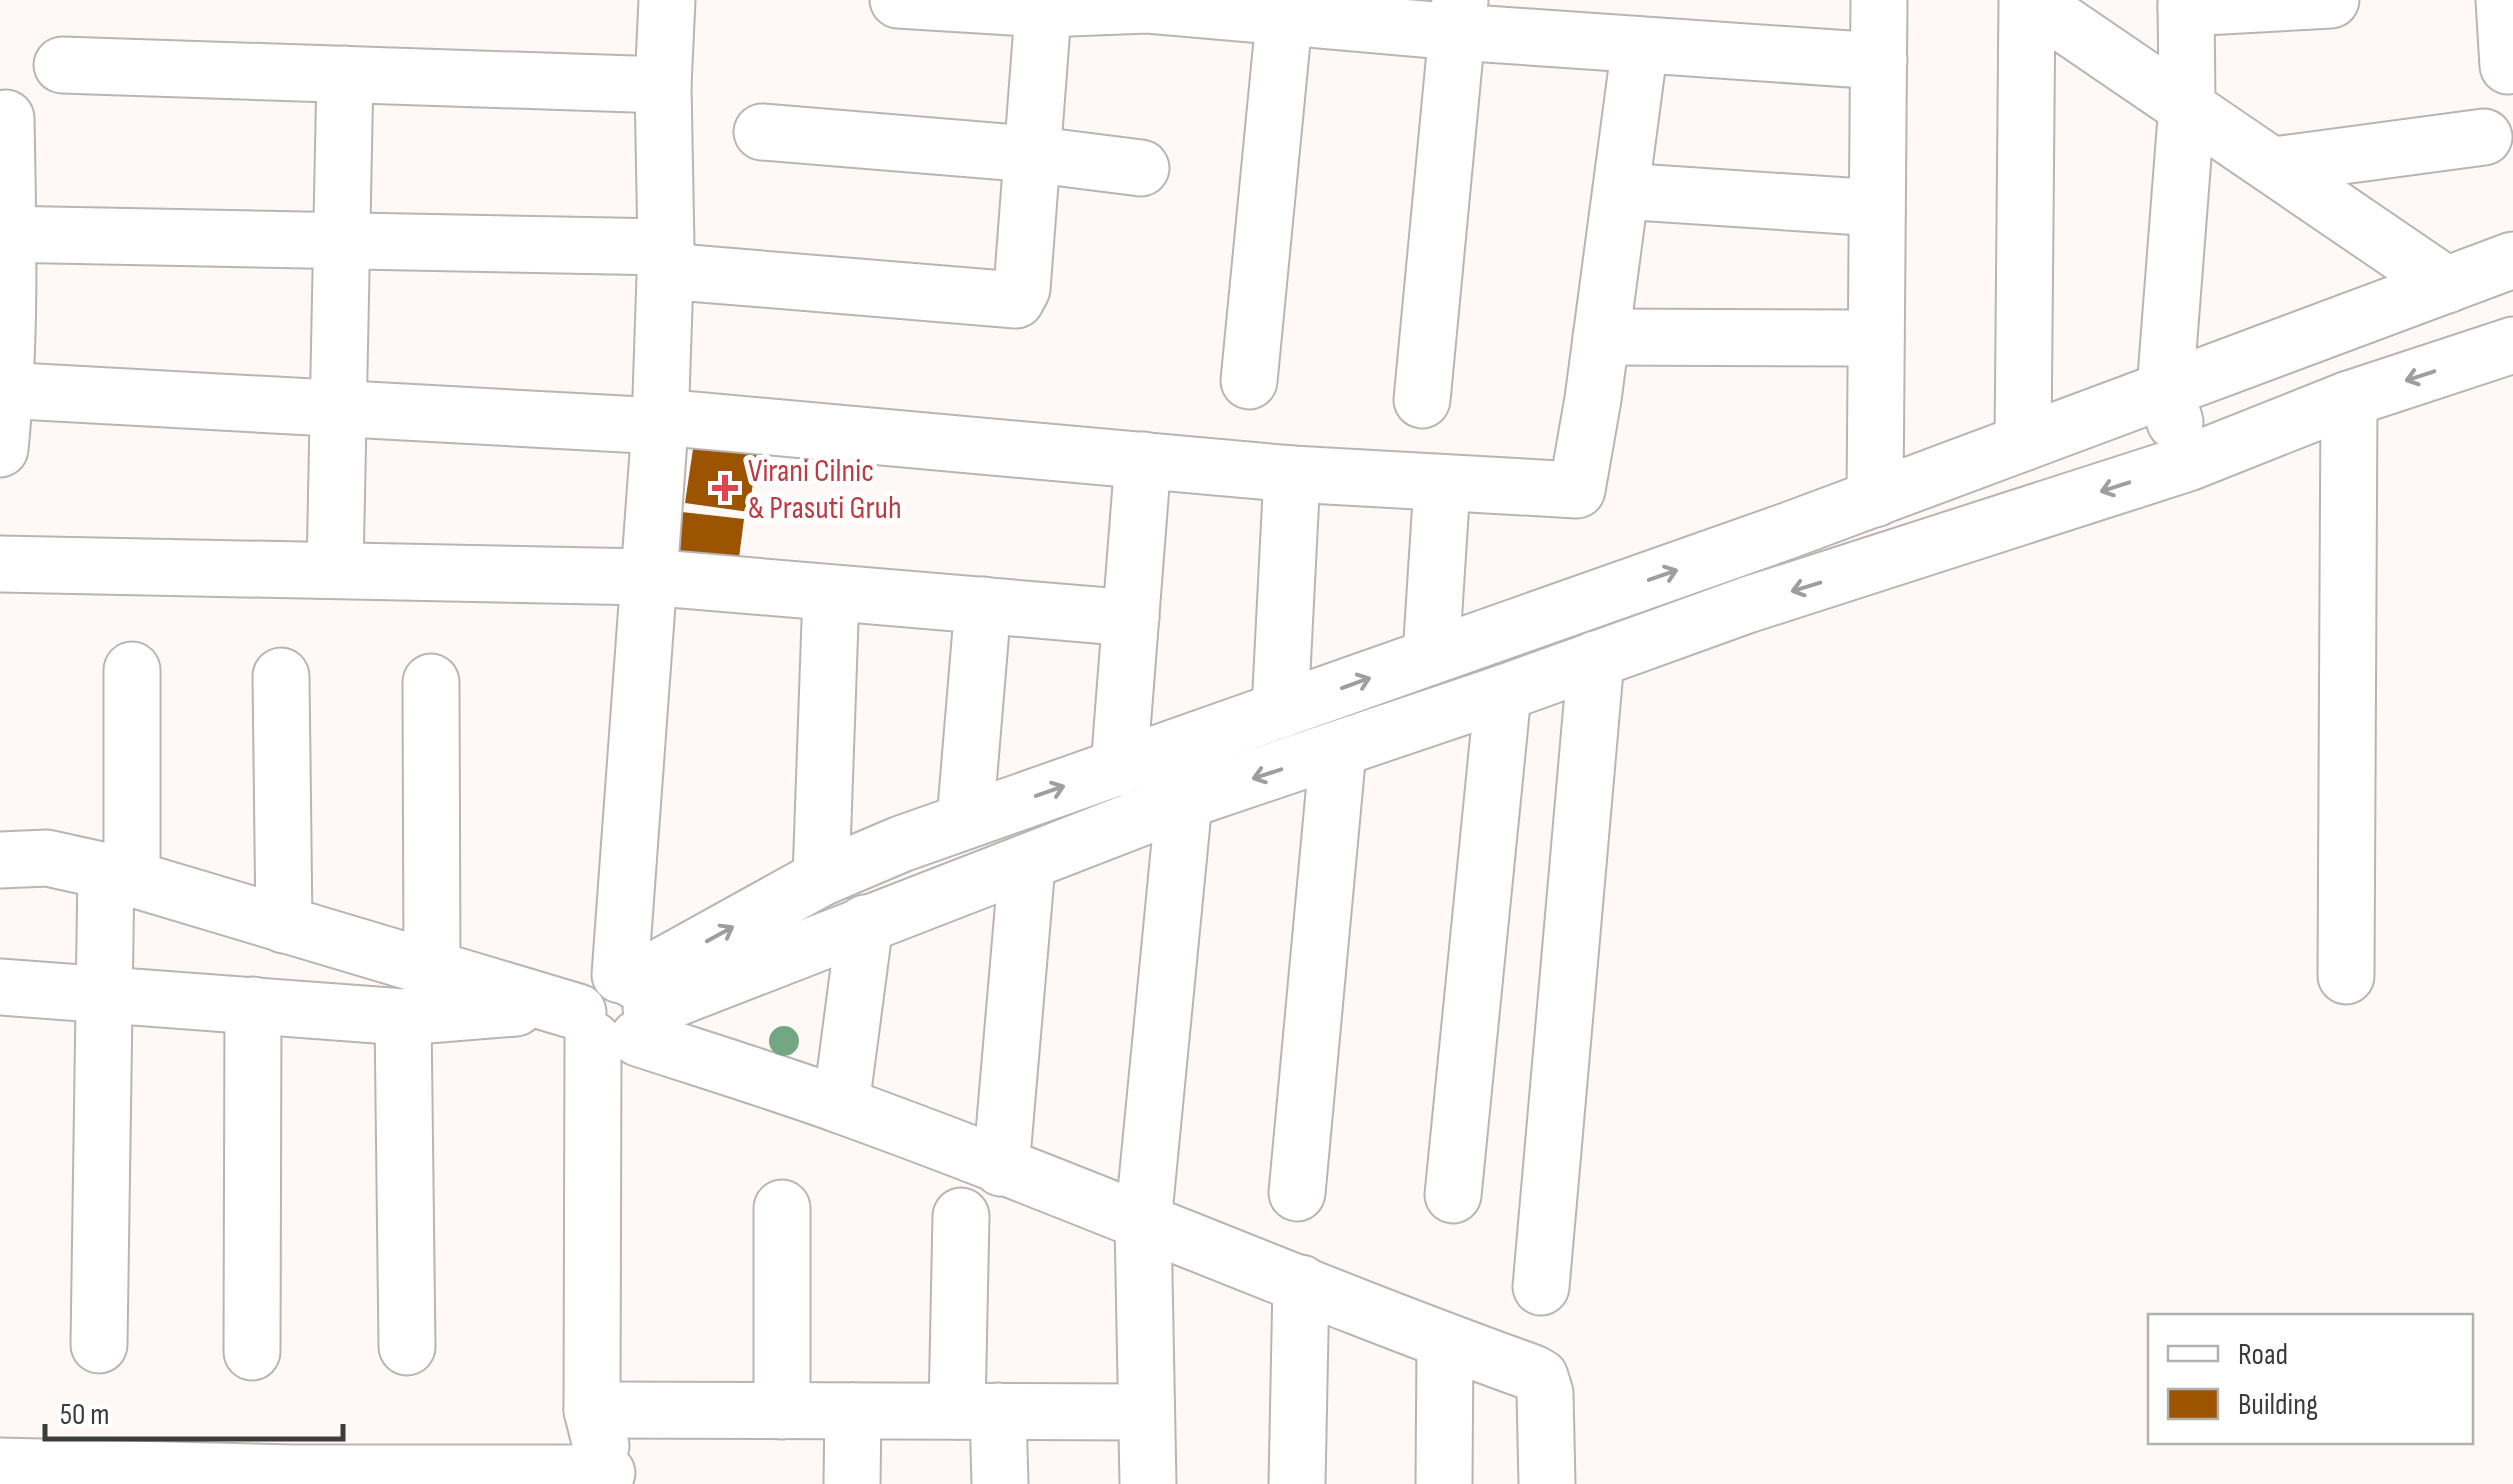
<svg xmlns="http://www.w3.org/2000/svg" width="2513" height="1484" viewBox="0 0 2513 1484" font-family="'Sofia Sans Condensed',sans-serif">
<rect width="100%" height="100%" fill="#fef9f6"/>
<g fill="#9c5400">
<polygon points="696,429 759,438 749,512 685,503"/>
<polygon points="682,512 744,519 736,581 675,574"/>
</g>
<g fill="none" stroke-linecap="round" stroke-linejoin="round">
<defs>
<g id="minor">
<polyline points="898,0 1043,9 1148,5 1457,32 1879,61"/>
<polyline points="2029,0 2447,285"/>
<polyline points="2504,0 2508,66"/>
<polyline points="2186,8 2331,0"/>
<polyline points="62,65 663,85"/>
<polyline points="762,132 1030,154 1141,168"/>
<polyline points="2274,165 2484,137"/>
<polyline points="1621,191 1877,208"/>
<polyline points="0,234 666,247"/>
<polyline points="665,271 1016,300 1022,289 1044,0"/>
<polyline points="1601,337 1876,338"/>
<polyline points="1249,381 1286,0"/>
<polyline points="0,390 660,426"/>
<polyline points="1422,400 1460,0"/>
<polyline points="660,417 1292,474 1577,490 1593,399 1640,45"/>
<polyline points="2175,422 2165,390 2187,105 2186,0"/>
<polyline points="2023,443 2027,0"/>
<path d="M0,449C11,339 8,228 6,118"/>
<polyline points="1875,499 1879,0"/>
<polyline points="0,564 647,577 1131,618"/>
<polyline points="335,570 345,74"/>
<polyline points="1431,656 1442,485"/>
<polyline points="132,670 132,879"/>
<polyline points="281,676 284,925"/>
<polyline points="431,682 432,970"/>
<polyline points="1280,710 1292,474"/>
<polyline points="1119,768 1143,460"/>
<polyline points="965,821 983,605"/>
<polyline points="0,860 47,858 106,871 578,1012"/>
<polyline points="821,878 831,593"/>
<polyline points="620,975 660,426 666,247 663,85 667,0"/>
<polyline points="2346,976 2349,399"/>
<polyline points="635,981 821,878 901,844 1787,531 2513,260"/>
<polyline points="0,987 403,1017 516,1008"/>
<polyline points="651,1008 1184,801 1503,693 1747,605 2188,463 2349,399 2513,345"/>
<polyline points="403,1017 407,1347"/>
<path d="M638,1038C705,1060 773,1081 840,1105C1073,1189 1300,1289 1533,1373L1540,1377L1545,1393L1547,1484"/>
<polyline points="593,1040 592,1410 601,1446"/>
<polyline points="841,1105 865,923"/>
<polyline points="1001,1168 1027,865"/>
<polyline points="1297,1193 1338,750"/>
<polyline points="1453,1195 1503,693"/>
<polyline points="782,1208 782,1411"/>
<polyline points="1541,1287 1596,659"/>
<polyline points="99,1345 106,871"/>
<polyline points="252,1352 253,1005"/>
<polyline points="592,1410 1146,1412"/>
<polyline points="957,1411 961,1216"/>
<polyline points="998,1411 1000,1484"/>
<polyline points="0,1466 293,1473 607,1473"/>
<polyline points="852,1484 853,1411"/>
<polyline points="1148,1484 1143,1223 1184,801"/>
<polyline points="1297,1484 1301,1283"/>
<polyline points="1444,1484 1445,1342"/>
</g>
</defs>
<use href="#minor" stroke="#bab5b2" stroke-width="59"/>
<use href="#minor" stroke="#fff" stroke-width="55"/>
</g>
<circle fill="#73a683" cx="784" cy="1041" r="15"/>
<defs><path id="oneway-shaft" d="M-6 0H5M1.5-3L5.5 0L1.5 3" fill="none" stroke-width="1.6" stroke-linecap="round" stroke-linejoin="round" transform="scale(2.5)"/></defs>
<g stroke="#9e9e9c">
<use href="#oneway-shaft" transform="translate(2420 376) rotate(162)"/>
<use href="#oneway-shaft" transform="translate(2115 487) rotate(162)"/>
<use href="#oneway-shaft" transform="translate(1663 575) rotate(-19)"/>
<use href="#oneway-shaft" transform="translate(1806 587) rotate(163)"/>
<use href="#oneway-shaft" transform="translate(1356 683) rotate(-20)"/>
<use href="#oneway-shaft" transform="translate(1267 774) rotate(162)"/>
<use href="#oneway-shaft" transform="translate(1050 791) rotate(-19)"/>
<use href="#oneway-shaft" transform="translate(720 934) rotate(-29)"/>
</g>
<path fill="#e0444e" stroke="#fff" stroke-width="4" d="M720 473h10v10h10v10h-10v10h-10v-10h-10v-10h10z"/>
<g text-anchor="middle" stroke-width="10" stroke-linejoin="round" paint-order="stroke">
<g font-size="32" fill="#be3a42" stroke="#fff" text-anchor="start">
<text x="748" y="481">Virani Cilnic<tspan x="748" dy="37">&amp; Prasuti Gruh</tspan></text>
</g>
</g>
<rect x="2148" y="1314" width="325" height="130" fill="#ffffff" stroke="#b1b1b0" stroke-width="2.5"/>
<rect x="2168" y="1346" width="50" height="15" fill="#ffffff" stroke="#b1b1b0" stroke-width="2.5"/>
<text x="2238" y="1364" font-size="30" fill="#3d3c3a">Road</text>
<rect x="2168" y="1389" width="50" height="30" fill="#9c5400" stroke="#b1b1b0" stroke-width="2.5"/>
<text x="2238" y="1414" font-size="30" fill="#3d3c3a">Building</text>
<path d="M45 1424v15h298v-15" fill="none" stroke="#3d3c3a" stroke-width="5"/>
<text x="60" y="1424" font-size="30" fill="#3d3c3a" stroke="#ffffff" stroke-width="8" paint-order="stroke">50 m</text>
</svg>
